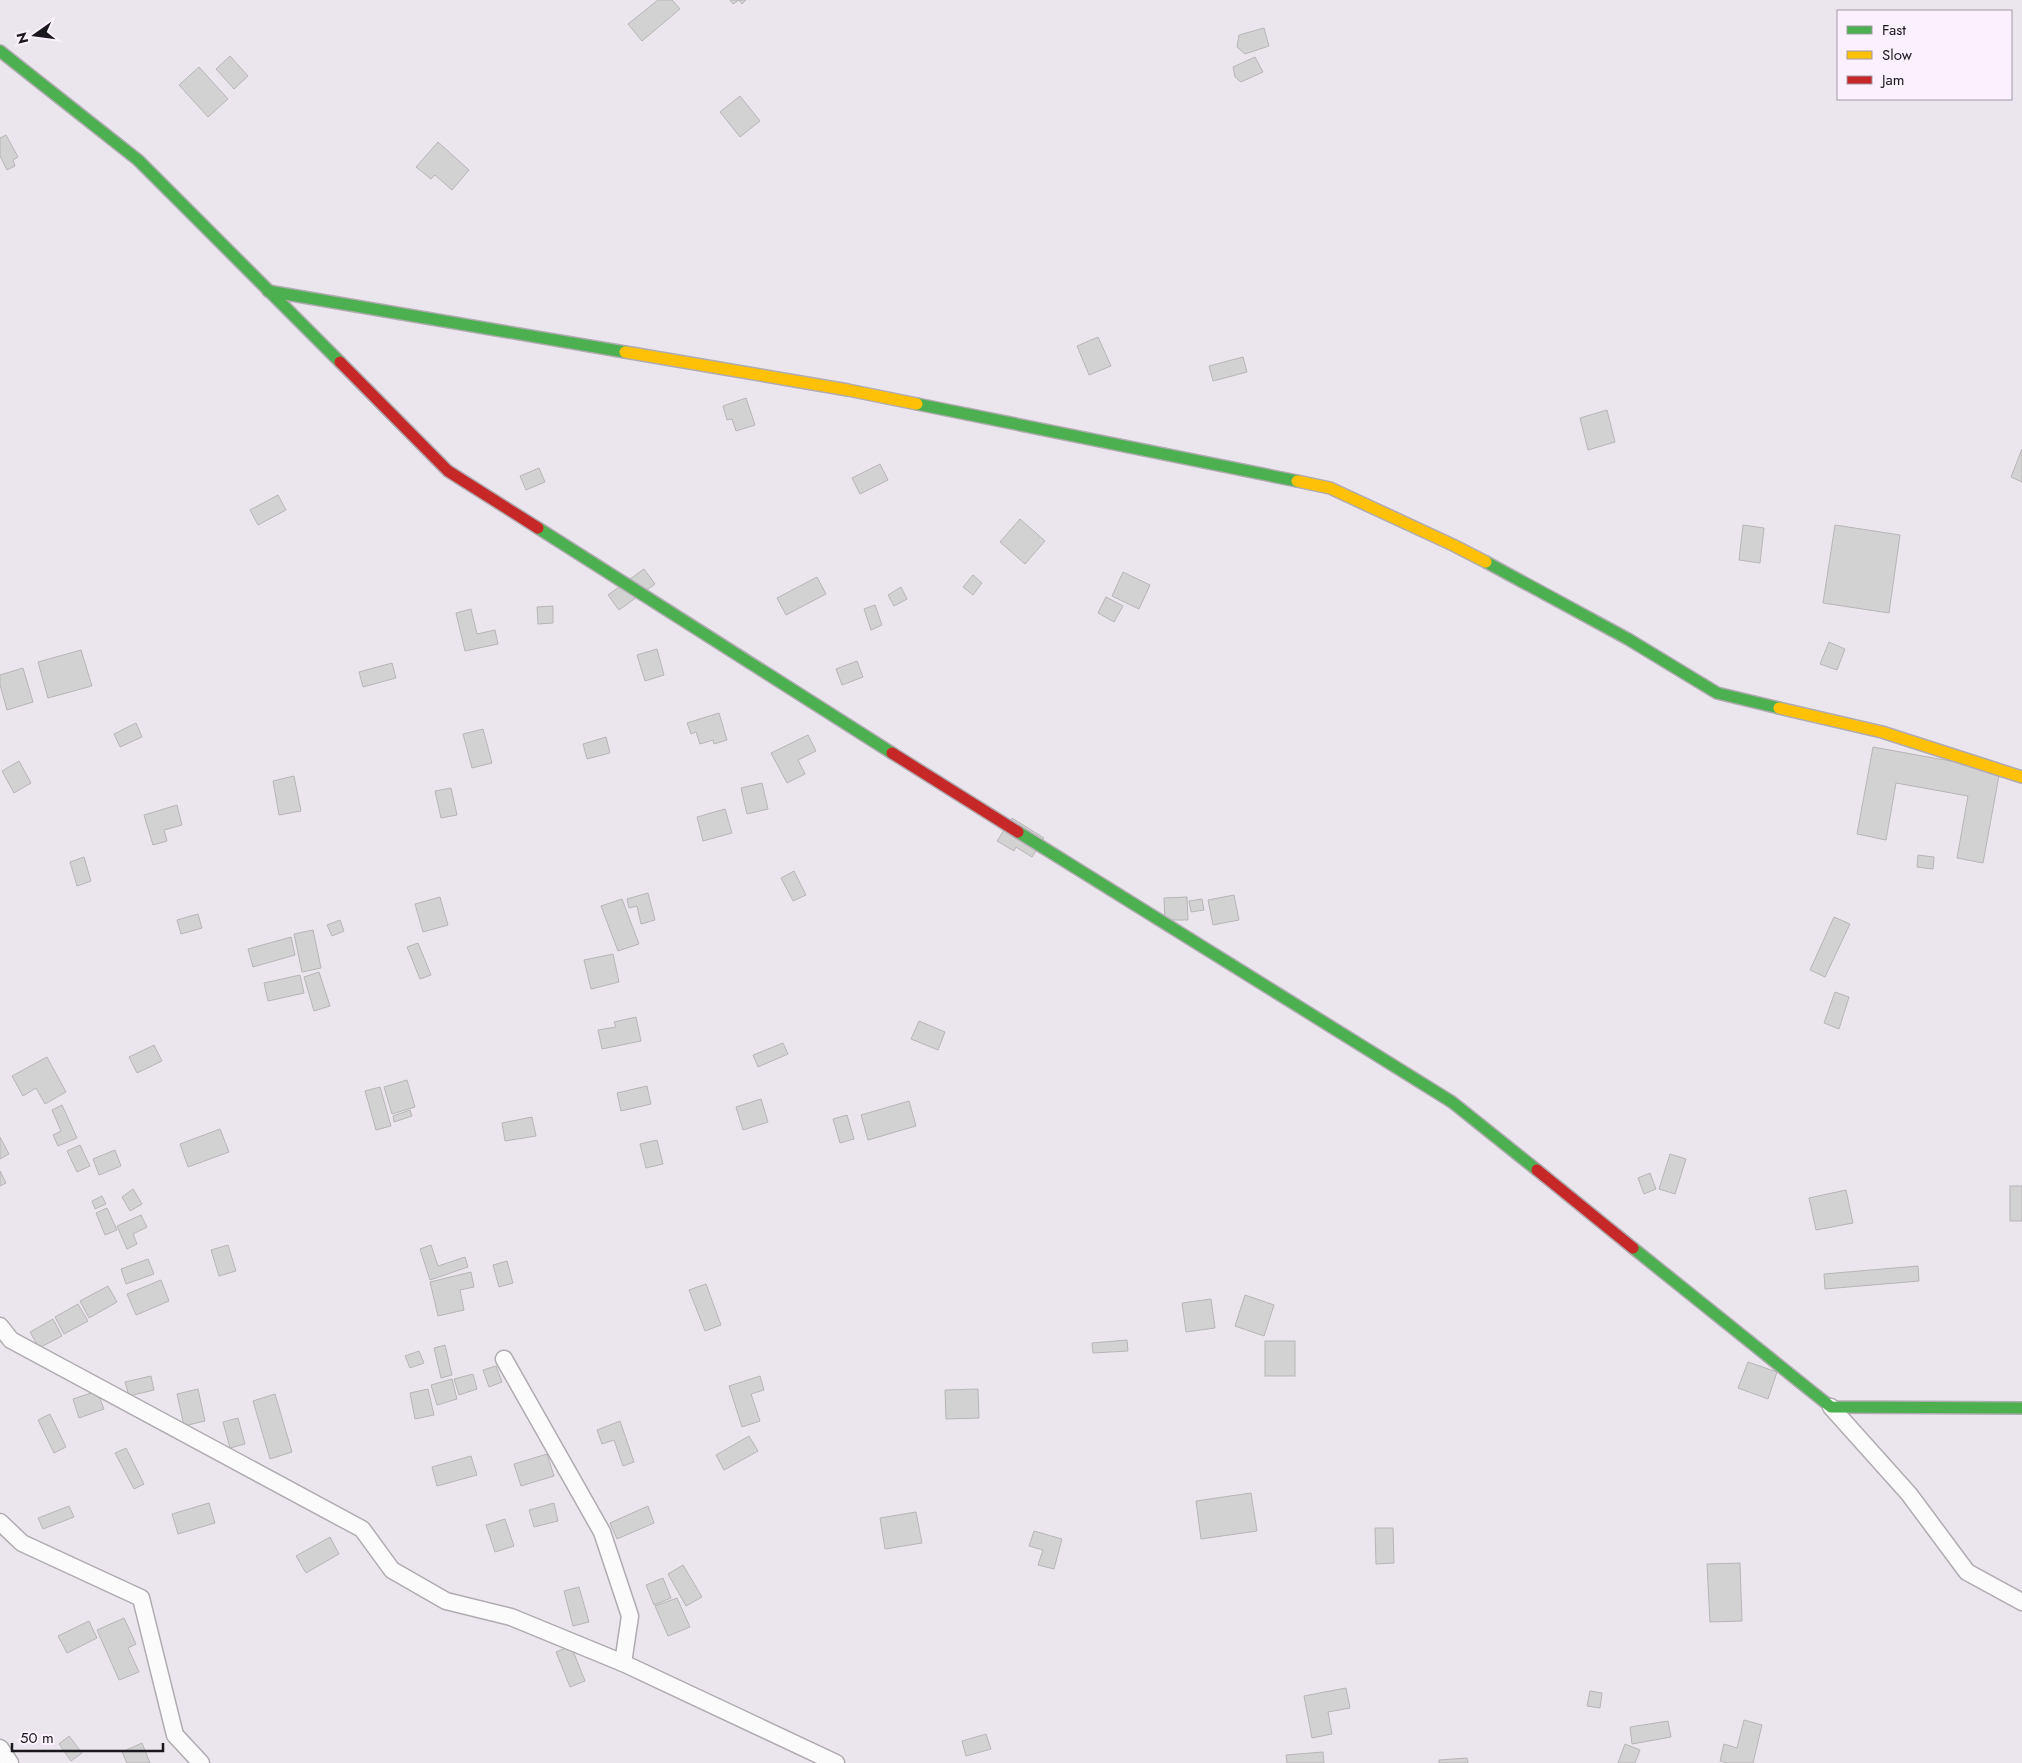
<svg xmlns="http://www.w3.org/2000/svg" width="2022" height="1763" viewBox="0 0 2022 1763" font-family="Jost,sans-serif">
<rect width="100%" height="100%" fill="#ebe6ed"/>
<g fill="#d3d2d2" stroke="#b7b5b6">
<polygon points="658,0 672,0 680,9 642,41 628,24"/>
<polygon points="730,0 746,0 742,4 739,0 733,4"/>
<polygon points="1264,28 1269,46 1245,54 1237,47 1239,35"/>
<polygon points="230,56 248,76 234,89 216,69"/>
<polygon points="1255,57 1263,72 1241,82 1235,77 1233,67"/>
<polygon points="199,67 228,99 208,117 179,85"/>
<polygon points="740,96 760,121 740,137 720,112"/>
<polygon points="6,135 18,157 13,160 15,166 7,170 0,156 0,138"/>
<polygon points="438,142 469,170 452,190 435,175 431,179 416,167"/>
<polygon points="1098,337 1111,366 1089,375 1077,346"/>
<polygon points="1243,357 1247,372 1213,381 1209,366"/>
<polygon points="746,398 755,425 736,431 732,419 727,420 723,406"/>
<polygon points="1607,410 1615,442 1588,450 1580,418"/>
<polygon points="2022,449 2022,482 2011,477"/>
<polygon points="880,464 888,480 860,494 852,478"/>
<polygon points="539,468 545,482 526,490 520,476"/>
<polygon points="278,495 286,510 258,525 250,510"/>
<polygon points="1020,519 1045,541 1025,564 1000,542"/>
<polygon points="1743,525 1764,528 1760,563 1739,560"/>
<polygon points="1835,525 1900,535 1889,613 1823,603"/>
<polygon points="644,569 655,584 619,610 608,595"/>
<polygon points="1123,572 1150,585 1139,609 1112,596"/>
<polygon points="973,575 982,583 973,595 963,587"/>
<polygon points="817,577 826,594 786,615 777,598"/>
<polygon points="901,587 907,599 894,606 888,595"/>
<polygon points="1106,597 1123,606 1114,622 1098,613"/>
<polygon points="875,605 882,625 871,630 864,609"/>
<polygon points="553,606 553,623 538,624 537,607"/>
<polygon points="471,609 477,634 495,630 498,644 465,651 456,613"/>
<polygon points="1829,642 1845,649 1837,670 1820,664"/>
<polygon points="657,649 664,675 645,681 637,655"/>
<polygon points="81,650 92,686 48,698 38,662"/>
<polygon points="857,661 863,677 842,685 836,669"/>
<polygon points="392,663 396,678 363,687 359,672"/>
<polygon points="23,668 33,702 7,710 0,685 0,675"/>
<polygon points="719,713 727,740 714,744 713,740 700,744 696,732 691,734 687,723"/>
<polygon points="136,723 142,737 120,747 114,734"/>
<polygon points="483,729 492,763 472,768 463,734"/>
<polygon points="808,735 816,751 798,760 805,774 787,783 771,753"/>
<polygon points="606,737 610,753 587,759 583,744"/>
<polygon points="1873,747 2000,770 1983,863 1957,858 1968,796 1896,783 1886,840 1857,834"/>
<polygon points="19,761 31,783 14,793 2,771"/>
<polygon points="294,776 301,811 279,815 273,781"/>
<polygon points="762,783 768,809 747,814 741,788"/>
<polygon points="451,788 457,815 441,818 435,791"/>
<polygon points="177,805 182,825 164,830 167,841 153,845 144,815"/>
<polygon points="725,809 732,833 703,841 697,817"/>
<polygon points="1012,818 1044,838 1032,857 1016,847 1014,851 997,841"/>
<polygon points="1918,855 1934,857 1933,869 1917,867"/>
<polygon points="84,857 91,881 77,886 70,862"/>
<polygon points="794,871 806,895 793,901 781,878"/>
<polygon points="648,893 655,920 641,924 637,906 629,908 627,899"/>
<polygon points="1234,895 1239,920 1213,925 1208,900"/>
<polygon points="440,897 448,925 423,932 415,904"/>
<polygon points="1187,897 1188,920 1165,920 1164,898"/>
<polygon points="622,899 639,944 618,951 601,906"/>
<polygon points="1202,899 1204,910 1191,912 1189,901"/>
<polygon points="198,914 202,928 181,934 177,920"/>
<polygon points="1834,917 1850,924 1825,977 1810,970"/>
<polygon points="340,920 344,931 332,936 327,925"/>
<polygon points="313,930 321,968 302,972 294,934"/>
<polygon points="291,937 295,955 253,967 248,949"/>
<polygon points="418,943 431,975 420,979 407,947"/>
<polygon points="613,954 619,982 591,989 584,960"/>
<polygon points="319,972 330,1006 314,1011 304,977"/>
<polygon points="300,975 304,993 268,1001 264,983"/>
<polygon points="1835,992 1849,997 1839,1029 1824,1023"/>
<polygon points="636,1017 641,1041 602,1049 598,1030 616,1027 614,1022"/>
<polygon points="919,1021 945,1032 938,1050 911,1039"/>
<polygon points="783,1043 788,1054 758,1067 753,1055"/>
<polygon points="154,1045 162,1061 137,1073 129,1057"/>
<polygon points="47,1057 66,1092 45,1104 36,1088 23,1096 12,1076"/>
<polygon points="407,1080 415,1107 392,1114 384,1087"/>
<polygon points="647,1086 651,1104 621,1111 617,1093"/>
<polygon points="380,1087 391,1126 376,1130 365,1091"/>
<polygon points="761,1099 768,1122 743,1130 736,1107"/>
<polygon points="909,1101 916,1126 868,1140 861,1115"/>
<polygon points="62,1105 77,1138 58,1146 53,1135 61,1131 52,1110"/>
<polygon points="410,1110 412,1116 394,1122 393,1116"/>
<polygon points="847,1115 854,1139 840,1143 833,1119"/>
<polygon points="532,1117 536,1136 505,1141 502,1123"/>
<polygon points="220,1129 229,1152 188,1167 180,1144"/>
<polygon points="0,1137 9,1154 0,1159"/>
<polygon points="657,1140 663,1164 646,1168 640,1144"/>
<polygon points="80,1145 90,1166 77,1172 67,1151"/>
<polygon points="115,1150 121,1166 99,1175 93,1159"/>
<polygon points="1670,1154 1686,1159 1675,1194 1659,1189"/>
<polygon points="0,1171 6,1183 0,1186"/>
<polygon points="1650,1173 1656,1189 1644,1194 1638,1178"/>
<rect x="2010" y="1186" width="12" height="35"/>
<polygon points="133,1189 142,1204 130,1211 122,1197"/>
<polygon points="1846,1190 1853,1223 1816,1230 1809,1198"/>
<polygon points="102,1196 106,1204 95,1209 92,1201"/>
<polygon points="107,1208 117,1230 105,1235 96,1213"/>
<polygon points="141,1215 147,1227 133,1234 137,1244 127,1249 117,1226"/>
<polygon points="228,1245 236,1271 219,1276 211,1250"/>
<polygon points="431,1245 438,1266 465,1257 468,1267 430,1280 420,1249"/>
<polygon points="148,1259 154,1274 126,1284 121,1269"/>
<polygon points="507,1261 513,1283 499,1287 493,1265"/>
<polygon points="1918,1266 1919,1281 1825,1289 1824,1274"/>
<polygon points="471,1272 474,1287 460,1290 464,1310 438,1316 430,1282"/>
<polygon points="161,1280 169,1301 136,1315 127,1294"/>
<polygon points="706,1284 721,1325 705,1331 689,1290"/>
<polygon points="108,1286 117,1302 89,1318 80,1301"/>
<polygon points="1245,1295 1274,1305 1264,1336 1235,1326"/>
<polygon points="1211,1299 1215,1328 1186,1332 1182,1303"/>
<polygon points="78,1304 88,1321 64,1334 55,1317"/>
<polygon points="53,1319 62,1336 39,1348 30,1332"/>
<polygon points="1127,1340 1128,1351 1093,1353 1092,1343"/>
<rect x="1265" y="1341" width="30" height="35"/>
<polygon points="445,1345 452,1375 441,1378 434,1348"/>
<polygon points="419,1351 424,1363 410,1368 405,1356"/>
<polygon points="1748,1362 1777,1372 1768,1399 1738,1388"/>
<polygon points="496,1366 502,1382 489,1387 483,1370"/>
<polygon points="473,1374 477,1389 459,1395 454,1379"/>
<polygon points="151,1376 154,1390 129,1396 125,1382"/>
<polygon points="760,1376 764,1390 751,1394 760,1421 742,1427 729,1386"/>
<polygon points="452,1379 457,1399 437,1405 431,1385"/>
<polygon points="198,1389 205,1421 184,1426 177,1394"/>
<polygon points="428,1389 434,1415 415,1419 410,1393"/>
<polygon points="978,1389 979,1418 946,1419 945,1390"/>
<polygon points="97,1391 104,1409 79,1418 73,1399"/>
<polygon points="275,1394 292,1452 270,1459 253,1401"/>
<polygon points="50,1414 66,1447 54,1453 38,1420"/>
<polygon points="238,1418 245,1444 230,1448 223,1422"/>
<polygon points="620,1421 634,1462 623,1466 614,1440 602,1444 597,1430"/>
<polygon points="749,1436 758,1451 724,1470 716,1455"/>
<polygon points="126,1448 144,1484 134,1489 115,1453"/>
<polygon points="547,1454 554,1476 521,1486 514,1464"/>
<polygon points="471,1456 477,1475 437,1486 432,1467"/>
<polygon points="1251,1493 1257,1531 1201,1539 1196,1501"/>
<polygon points="209,1503 215,1523 178,1534 172,1514"/>
<polygon points="554,1503 558,1521 534,1527 529,1510"/>
<polygon points="69,1506 74,1517 43,1529 38,1518"/>
<polygon points="648,1506 654,1523 617,1539 610,1523"/>
<polygon points="916,1512 922,1543 885,1549 880,1518"/>
<polygon points="505,1519 514,1546 495,1552 486,1525"/>
<polygon points="1375,1528 1393,1528 1394,1563 1376,1564"/>
<polygon points="1034,1531 1062,1539 1054,1569 1038,1565 1043,1550 1029,1546"/>
<polygon points="330,1537 339,1554 306,1573 296,1556"/>
<polygon points="1740,1563 1742,1621 1710,1622 1707,1564"/>
<polygon points="683,1565 702,1597 686,1606 668,1574"/>
<polygon points="663,1578 671,1598 654,1605 646,1585"/>
<polygon points="579,1587 589,1622 573,1626 564,1591"/>
<polygon points="677,1598 690,1627 668,1636 655,1606"/>
<polygon points="124,1618 136,1644 128,1648 139,1672 119,1680 97,1630"/>
<polygon points="89,1621 97,1638 67,1653 58,1636"/>
<polygon points="571,1646 585,1681 570,1687 556,1652"/>
<polygon points="1346,1688 1350,1708 1328,1712 1332,1734 1312,1738 1304,1696"/>
<polygon points="1590,1691 1602,1693 1600,1708 1587,1706"/>
<polygon points="1744,1720 1762,1725 1753,1763 1727,1763 1720,1761 1724,1744 1737,1748"/>
<polygon points="1668,1721 1671,1737 1632,1744 1630,1727"/>
<polygon points="986,1734 991,1749 966,1756 962,1741"/>
<polygon points="69,1736 82,1753 71,1761 59,1744"/>
<polygon points="142,1743 150,1763 127,1763 122,1752"/>
<polygon points="1625,1744 1640,1750 1635,1763 1618,1763"/>
<polygon points="1323,1752 1324,1763 1287,1763 1286,1755"/>
<polygon points="1467,1758 1468,1763 1439,1763 1439,1760"/>
</g>
<g fill="none" stroke-linecap="round" stroke-linejoin="round">
<defs>
<g id="street">
<polyline points="0,1326 11,1340 362,1529 392,1570 446,1601 511,1617 623,1663 836,1763"/>
<polyline points="504,1359 602,1532 630,1616 623,1663"/>
<polyline points="1831,1407 1909,1494 1967,1572 2022,1602"/>
<polyline points="0,1522 22,1543 141,1598 175,1735 201,1763"/>
<polyline points="0,1748 10,1763"/>
</g>
<g id="fast">
<polyline points="0,51 138,160 340,362"/>
<polyline points="268,291 625,352"/>
<polyline points="917,404 1297,481"/>
<polyline points="538,528 892,753"/>
<polyline points="1486,562 1628,639 1717,693 1779,708"/>
<polyline points="1018,832 1452,1102 1537,1170"/>
<polyline points="1633,1248 1831,1407 2022,1408"/>
</g>
<g id="slow">
<polyline points="625,352 848,390 917,404"/>
<polyline points="1297,481 1330,488 1453,545 1486,562"/>
<polyline points="1779,708 1882,732 2022,777"/>
</g>
<g id="jam">
<polyline points="340,362 448,471 538,528"/>
<polyline points="892,753 1018,832"/>
<polyline points="1537,1170 1633,1248"/>
</g>
</defs>
<use href="#street" stroke="#afabb0" stroke-width="19"/>
<use href="#fast" stroke="#afabb0" stroke-width="14"/>
<use href="#slow" stroke="#afabb0" stroke-width="14"/>
<use href="#jam" stroke="#afabb0" stroke-width="14"/>
<use href="#street" stroke="#fcfbfc" stroke-width="16"/>
<use href="#fast" stroke="#4caf50" stroke-width="11"/>
<use href="#slow" stroke="#ffc107" stroke-width="11"/>
<use href="#jam" stroke="#c62828" stroke-width="11"/>
</g>
<rect x="1837" y="10" width="175" height="90" fill="#faf0fe" stroke="#a19aa4"/>
<rect x="1847" y="26" width="25" height="8" fill="#4caf50" stroke="#a19aa4"/>
<text x="1882" y="35" font-size="15" fill="#1b181d">Fast</text>
<rect x="1847" y="51" width="25" height="8" fill="#ffc107" stroke="#a19aa4"/>
<text x="1882" y="60" font-size="15" fill="#1b181d">Slow</text>
<rect x="1847" y="76" width="25" height="8" fill="#c62828" stroke="#a19aa4"/>
<text x="1882" y="85" font-size="15" fill="#1b181d">Jam</text>
<g transform="translate(35 35) rotate(256)" stroke="#faf0fe" stroke-width="4" paint-order="stroke">
<path d="M0-4L9 19L0 12L-9 19Z" fill="#1b181d"/>
<text y="-8" font-size="14" font-weight="bold" text-anchor="middle" fill="#1b181d">N</text>
</g>
<path d="M12 1743v8h151v-8" fill="none" stroke="#1b181d" stroke-width="2.5"/>
<text x="20" y="1743" font-size="15" fill="#1b181d" stroke="#faf0fe" stroke-width="4" paint-order="stroke">50 m</text>
</svg>
